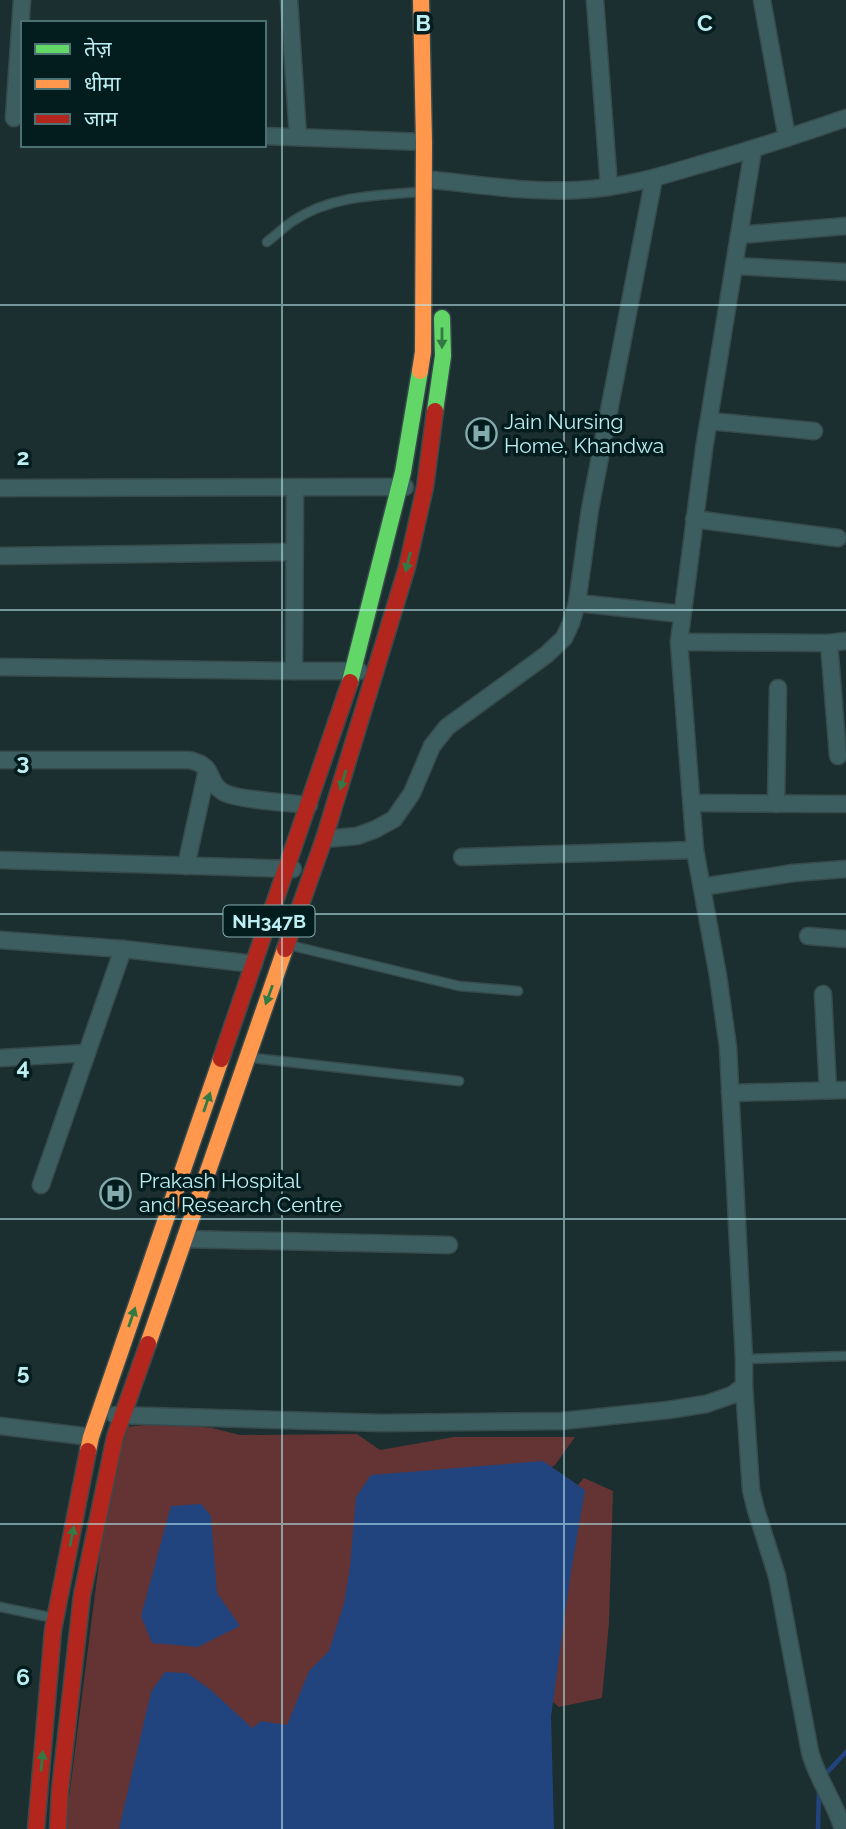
<svg xmlns="http://www.w3.org/2000/svg" width="846" height="1829" viewBox="0 0 846 1829" font-family="Raleway,'Noto Sans Devanagari',sans-serif">
<rect width="100%" height="100%" fill="#1b2e30"/>
<g fill="#633433">
<polygon points="163,1423 212,1428 240,1435 357,1434 380,1450 454,1437 575,1437 555,1465 537,1477 382,1551 297,1733 127,1829 65,1829 112,1461 126,1427"/>
<polygon points="584,1478 613,1491 609,1623 602,1698 559,1707 542,1693 555,1510"/>
</g>
<g fill="#22447e">
<polygon points="543,1461 585,1490 570,1578 551,1717 554,1829 119,1829 151,1692 165,1672 187,1673 211,1690 252,1728 261,1721 287,1725 309,1671 329,1651 344,1603 350,1567 356,1497 371,1475"/>
<polygon points="201,1504 211,1516 217,1593 240,1626 198,1647 152,1643 141,1616 171,1506"/>
</g>
<g fill="none" stroke-linecap="round" stroke-linejoin="round">
<g stroke="#22447e" stroke-width="4.5">
<polyline points="823,1777 846,1752"/>
<polyline points="818,1829 819,1788"/>
</g>
<defs>
<g id="lane">
<path d="M267,242C276,235 284,227 293,221C330,196 376,195 420,192"/>
<polyline points="293,946 459,986 518,991"/>
<polyline points="253,1058 459,1081"/>
<polyline points="744,1359 846,1356"/>
<polyline points="0,1607 49,1617"/>
</g>
<g id="street">
<polyline points="289,0 298,137"/>
<polyline points="595,0 609,187"/>
<polyline points="762,0 787,138"/>
<polyline points="14,118 22,0"/>
<polyline points="264,136 424,142"/>
<path d="M424,179C475,184 527,193 578,190C620,188 659,177 698,165C748,151 797,135 846,118"/>
<polyline points="739,235 846,226"/>
<polyline points="734,266 846,272"/>
<polyline points="709,421 814,431"/>
<polyline points="0,488 405,487"/>
<polyline points="694,519 838,538"/>
<polyline points="0,556 294,552"/>
<polyline points="577,603 682,614"/>
<polyline points="679,642 829,643 846,641"/>
<polyline points="829,643 838,756"/>
<polyline points="0,667 294,671 359,671"/>
<polyline points="294,671 295,488"/>
<path d="M0,760H189C217,766 205,781 223,792C236,800 291,803 309,805"/>
<polyline points="692,803 846,804"/>
<polyline points="776,804 778,688"/>
<polyline points="324,839 357,836 376,829 394,819 412,793 432,746 447,727 546,655 564,638 571,623 577,603 590,509 654,178"/>
<polyline points="462,857 695,850"/>
<polyline points="0,860 293,869"/>
<polyline points="186,866 207,770"/>
<polyline points="702,887 793,873 846,869"/>
<polyline points="808,936 846,939"/>
<polyline points="0,940 123,949 254,964"/>
<polyline points="823,994 828,1090"/>
<polyline points="0,1058 87,1053"/>
<polyline points="730,1093 846,1090"/>
<polyline points="41,1185 123,949"/>
<polyline points="184,1239 449,1245"/>
<path d="M744,1386L751,1490L756,1510L777,1576L810,1752C817,1779 835,1802 843,1829"/>
<polyline points="115,1415 382,1423 562,1421 668,1410 706,1404 732,1395 744,1386 744,1359 728,1047 718,976 695,850 679,642 704,449 753,150"/>
<polyline points="0,1426 91,1437"/>
</g>
<g id="fast">
<polyline points="435,411 443,356 442,318"/>
<polyline points="350,682 403,472 420,371"/>
</g>
<g id="slow">
<polyline points="420,371 423,352 424,142 421,0"/>
<polyline points="148,1344 285,949"/>
<polyline points="88,1451 91,1437 221,1059"/>
</g>
<g id="jam">
<polyline points="285,949 324,839 407,567 425,487 435,411"/>
<polyline points="221,1059 350,682"/>
<polyline points="36,1829 53,1630 88,1451"/>
<polyline points="58,1829 60,1790 82,1595 115,1437 148,1344"/>
</g>
</defs>
<use href="#lane" stroke="#374a4c" stroke-width="11"/>
<use href="#street" stroke="#374a4c" stroke-width="19"/>
<use href="#fast" stroke="#374a4c" stroke-width="19"/>
<use href="#slow" stroke="#374a4c" stroke-width="19"/>
<use href="#jam" stroke="#374a4c" stroke-width="19"/>
<use href="#lane" stroke="#3c5e60" stroke-width="8"/>
<use href="#street" stroke="#3c5e60" stroke-width="16"/>
<use href="#fast" stroke="#63d668" stroke-width="16"/>
<use href="#slow" stroke="#ff974d" stroke-width="16"/>
<use href="#jam" stroke="#b3261e" stroke-width="16"/>
</g>
<defs><path id="oneway-solid" d="M-6-.8H1V-3.2L6.5 0L1 3.2V.8H-6Z" transform="scale(1.75)"/></defs>
<g fill="#337943">
<use href="#oneway-solid" transform="translate(442 338) rotate(90)"/>
<use href="#oneway-solid" transform="translate(408 562) rotate(104)"/>
<use href="#oneway-solid" transform="translate(343 780) rotate(107)"/>
<use href="#oneway-solid" transform="translate(269 995) rotate(110)"/>
<use href="#oneway-solid" transform="translate(207 1102) rotate(-71)"/>
<use href="#oneway-solid" transform="translate(132 1317) rotate(-71)"/>
<use href="#oneway-solid" transform="translate(72 1536) rotate(-79)"/>
<use href="#oneway-solid" transform="translate(42 1761) rotate(-85)"/>
</g>
<path fill="none" stroke="#bceef2" stroke-width="2" stroke-opacity="0.55" d="M282,0V1829M564,0V1829M0,305H846M0,610H846M0,914H846M0,1219H846M0,1524H846"/>
<defs>
<symbol id="hospital-ring" viewBox="-11 -11 22 22"><circle r="9.5" fill="#031c1e" stroke="#84abae" stroke-width="1.5"/><path d="M-5-5h3v3.5h4V-5h3V5h-3V1.5h-4V5h-3Z" fill="#84abae"/></symbol>
</defs>
<g fill-rule="evenodd">
<use href="#hospital-ring" x="464" y="416" width="35" height="35"/>
<use href="#hospital-ring" x="98" y="1176" width="35" height="35"/>
</g>
<g text-anchor="middle" stroke-width="7" stroke-linejoin="round" paint-order="stroke">
<rect fill="#031c1e" stroke="#84afb2" stroke-width="2" x="223.5" y="905.5" width="91" height="31" rx="5"/>
<g font-size="19" font-weight="bold" fill="#bceef2">
<text x="269" y="928">NH347B</text>
</g>
<g font-size="21" fill="#bceef2" stroke="#031c1e" text-anchor="start">
<text x="504" y="429">Jain Nursing<tspan x="504" dy="24">Home, Khandwa</tspan></text>
<text x="139" y="1188">Prakash Hospital<tspan x="139" dy="24">and Research Centre</tspan></text>
</g>
</g>
<g font-size="23" text-anchor="middle" font-weight="bold" fill="#bceef2" stroke="#031c1e" stroke-width="7" stroke-linejoin="round" paint-order="stroke">
<text x="423" y="31">B</text>
<text x="705" y="31">C</text>
<text x="23" y="465">2</text>
<text x="23" y="770">3</text>
<text x="23" y="1075">4</text>
<text x="23" y="1380">5</text>
<text x="23" y="1685">6</text>
</g>
<rect x="21" y="21" width="245" height="126" fill="#031c1e" stroke="#4d7073" stroke-width="2"/>
<rect x="35" y="44" width="35" height="10" fill="#63d668" stroke="#4d7073" stroke-width="2"/>
<text x="84" y="56" font-size="21" fill="#bceef2">तेज़</text>
<rect x="35" y="79" width="35" height="10" fill="#ff974d" stroke="#4d7073" stroke-width="2"/>
<text x="84" y="91" font-size="21" fill="#bceef2">धीमा</text>
<rect x="35" y="114" width="35" height="10" fill="#b3261e" stroke="#4d7073" stroke-width="2"/>
<text x="84" y="126" font-size="21" fill="#bceef2">जाम</text>
</svg>
